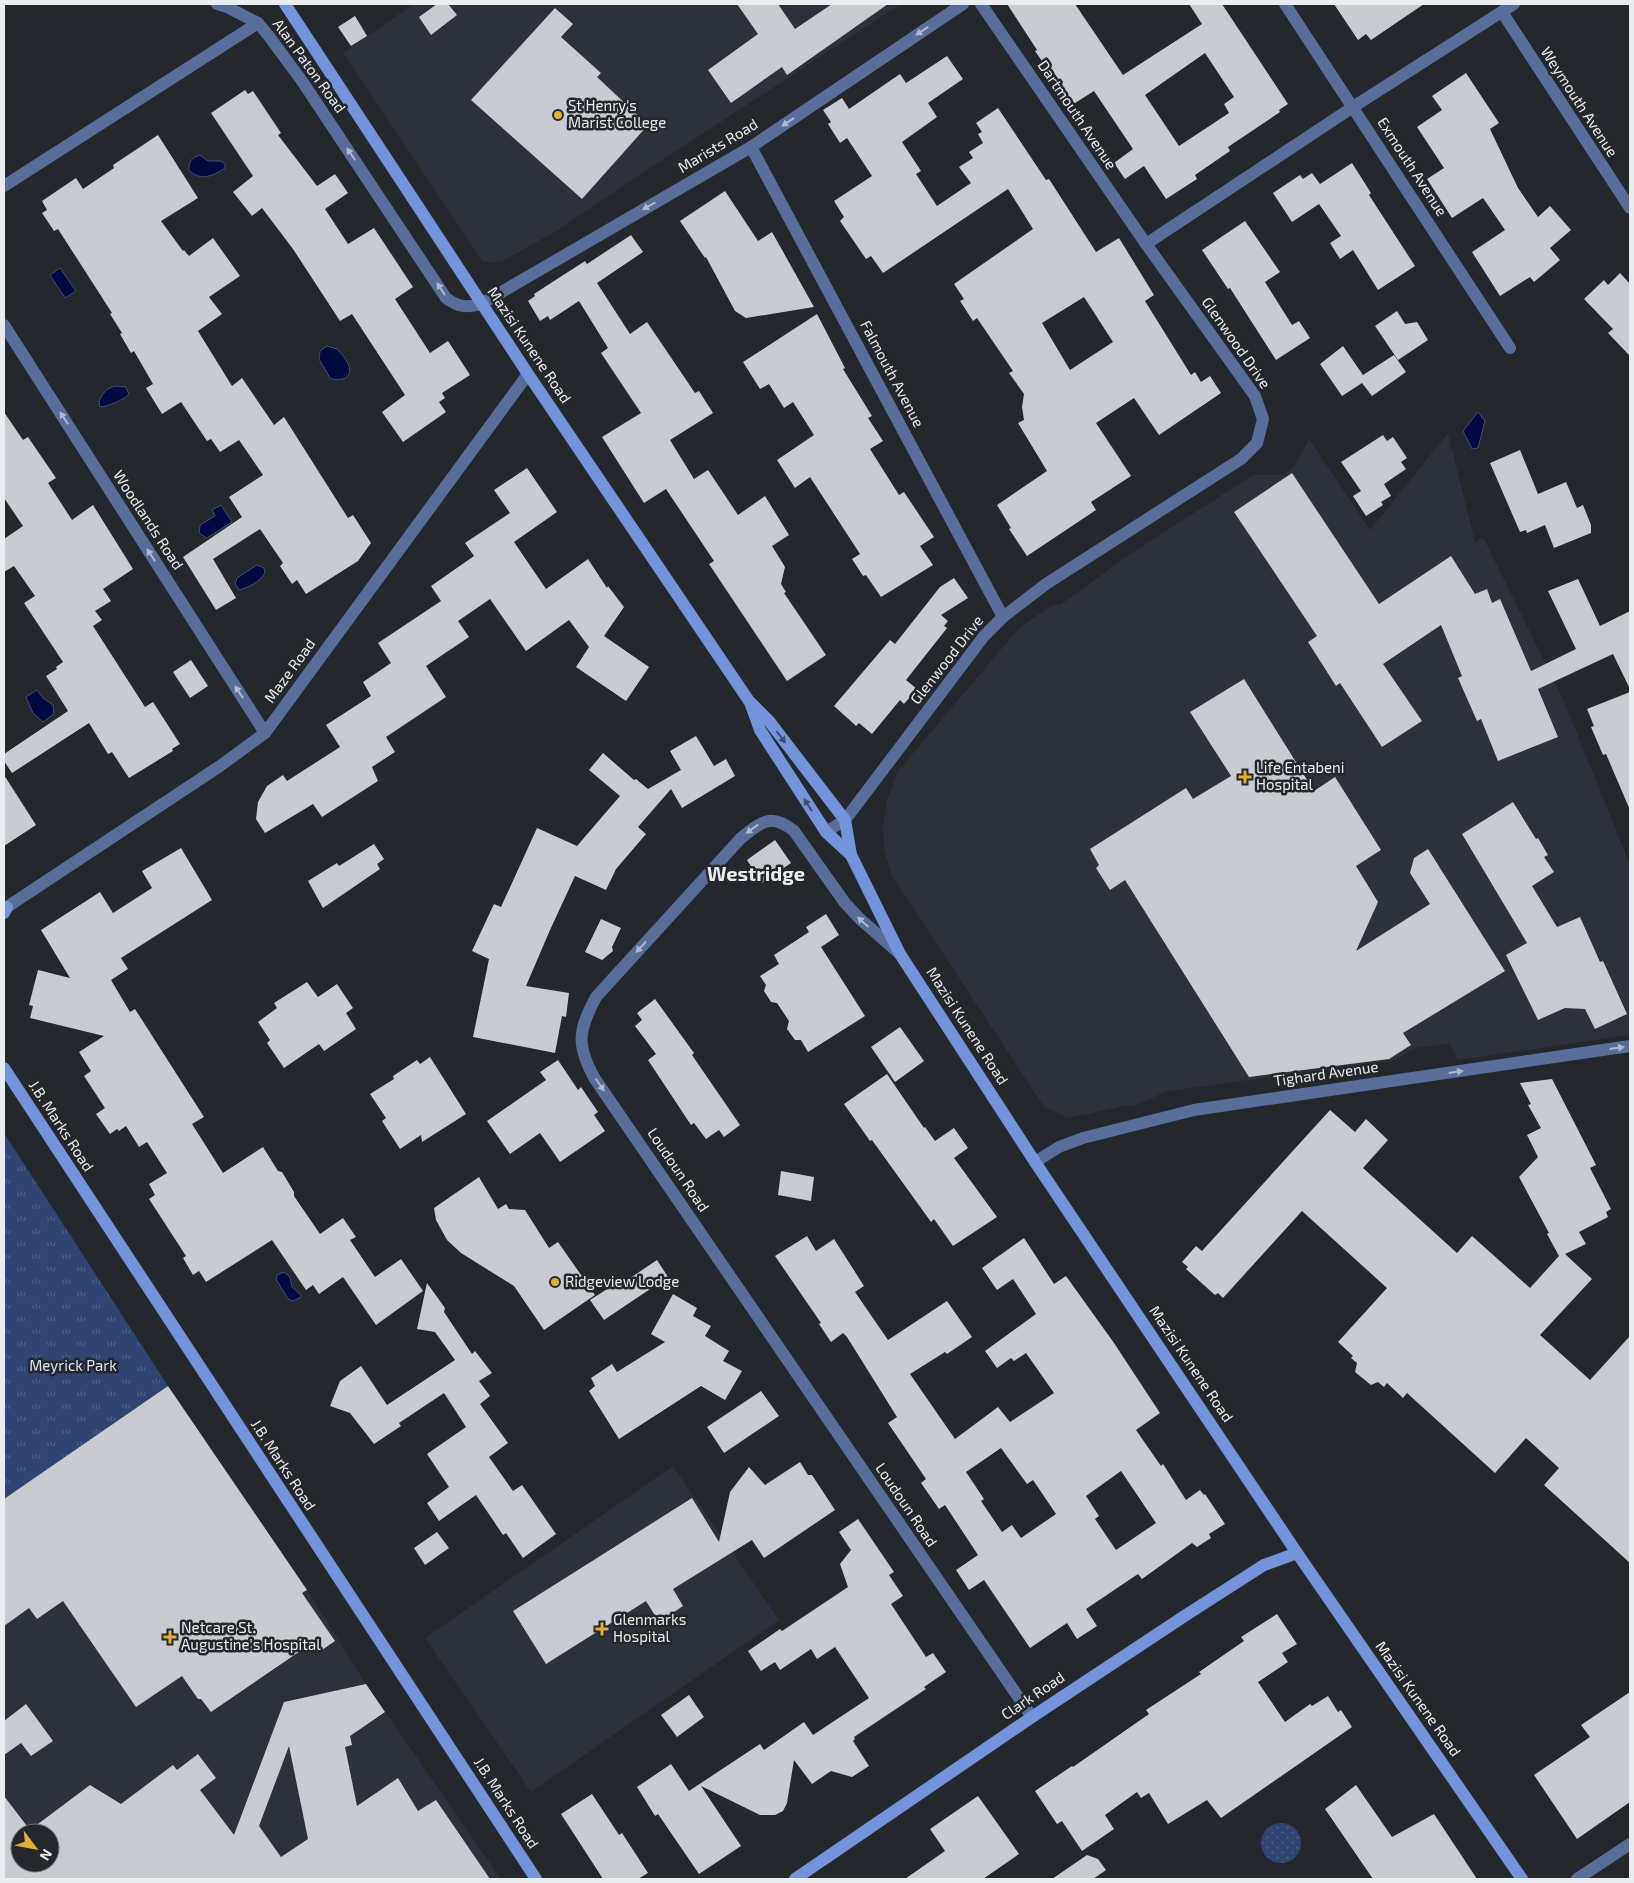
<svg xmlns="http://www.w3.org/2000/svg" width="1634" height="1883" viewBox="0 0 1634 1883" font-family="'Exo 2',sans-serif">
<defs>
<pattern id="grass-dots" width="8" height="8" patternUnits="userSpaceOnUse" patternTransform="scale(1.25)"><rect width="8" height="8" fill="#2f4472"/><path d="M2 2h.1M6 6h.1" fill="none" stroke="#4d5f86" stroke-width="1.8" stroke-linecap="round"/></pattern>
<pattern id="park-tufts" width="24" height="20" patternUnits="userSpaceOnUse" patternTransform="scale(1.25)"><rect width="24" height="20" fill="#2f4472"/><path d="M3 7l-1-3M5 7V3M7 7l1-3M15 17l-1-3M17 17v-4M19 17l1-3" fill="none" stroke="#4d5f86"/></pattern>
</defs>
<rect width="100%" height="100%" fill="#24272c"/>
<g fill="#2c313b" fill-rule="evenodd">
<polygon points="414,4 901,4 635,178 558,230 501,262 483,262 343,53"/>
<polygon points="1448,433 1475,542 1482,538 1484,539 1564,701 1630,865 1630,1035 1458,1060 1450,1044 1418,1047 1396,1060 1168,1091 1133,1106 1129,1105 1068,1118 1044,1107 892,876 884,850 883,824 887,800 898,771 1020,627 1054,604 1060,605 1133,552 1253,475 1283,475 1294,467 1309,439 1370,530"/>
<path d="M168,1386L307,1590L366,1684L501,1879H4V1499ZM20,1833H50V1863H20Z"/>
<polygon points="673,1466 779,1620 531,1792 425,1638"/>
</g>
<circle fill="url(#grass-dots)" cx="1281" cy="1843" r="20"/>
<polygon fill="url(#park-tufts)" points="4,1133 168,1386 4,1499"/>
<g fill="#010941" stroke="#474d76">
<path d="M200,155L208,161H221L225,164V168C213,176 200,182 189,170C189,161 191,158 200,155Z"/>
<polygon points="60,268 76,291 65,298 50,275"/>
<path d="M327,346L337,349C341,353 347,360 349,366C353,379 338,382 330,378L319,359L320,351Z"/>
<path d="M117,386L126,387L129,394C126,399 106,407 100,407L99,401C103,393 107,387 117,386Z"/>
<polygon points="1478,412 1485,421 1478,448 1472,449 1463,431"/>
<polygon points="221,505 232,522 207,538 199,533 200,525 215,516 212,510"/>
<path d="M257,565L264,568L265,573C261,581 248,588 239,590L235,584L237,578Z"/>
<polygon points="37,690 43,698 53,705 54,714 43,722 33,713 26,697"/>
<polygon points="284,1272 290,1277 292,1287 301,1295 301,1297 293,1301 288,1299 276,1279 277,1275"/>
</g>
<g fill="#c8cbd1" fill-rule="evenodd">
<polygon points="437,4 448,4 457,15 431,35 419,17"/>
<polygon points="737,4 778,4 795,29 832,4 888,4 787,75 782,67 731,103 708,70 758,34"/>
<path d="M1007,4H1075L1123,75L1202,24L1189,4H1222L1288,104L1279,110L1280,112L1228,147L1230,151L1195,175L1197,179L1166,199L1144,166L1125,179L1114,163L1133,149L1094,91L1072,105L1035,51L1037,50ZM1205,53L1234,97L1224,104L1229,113L1179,146L1145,95Z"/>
<polygon points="1334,4 1424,4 1371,40 1366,34 1358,40"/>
<polygon points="555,8 573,24 561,37 601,73 597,77 648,125 582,199 471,100"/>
<polygon points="355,16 367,36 351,46 338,27"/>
<path d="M947,56L963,79L928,103L937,117L902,142L921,171L916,174L937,206L971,183L959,167L973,158L969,152L983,143L978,134L982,132L976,123L998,108L1046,180L1049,179L1096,252L1119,238L1154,295L1145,301L1191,375L1195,372L1201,382L1210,376L1221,393L1159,435L1134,398L1096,423L1131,476L1091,502L1096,510L1027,556L1009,529L1011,528L997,505L1047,471L1018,423L1024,420L1022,407L1024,394L1009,373L1013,371L977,318L973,321L960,301L964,299L954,284L1033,229L1008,189L883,273L871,256L866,259L840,221L844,217L834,201L872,176L847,138L840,143L828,124L831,122L823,110L842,98L849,109L900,74L906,83ZM1084,297L1113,342L1070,370L1042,323Z"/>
<polygon points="1466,73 1499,123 1490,129 1518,188 1538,217 1550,206 1571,230 1550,248 1560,260 1534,282 1530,277 1500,296 1472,252 1505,230 1483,198 1452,218 1427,179 1444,168 1417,127 1442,110 1432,96"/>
<polygon points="245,90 248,94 253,91 281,133 278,135 317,186 335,174 348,193 325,209 348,244 374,228 413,287 395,299 430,353 448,341 470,375 442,393 445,398 439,402 446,412 403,442 382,412 405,395 352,314 340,321 293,249 262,208 252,216 233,192 253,176 211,113"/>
<polygon points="158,135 198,198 161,221 183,251 184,250 189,256 213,238 240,276 209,297 222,314 198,331 232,386 242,378 274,425 284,417 348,518 353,515 371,543 358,561 306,594 297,580 292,584 280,566 283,563 260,529 213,559 236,598 216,610 183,557 242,517 229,497 263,475 239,440 220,452 211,439 207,441 181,402 162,414 146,388 153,384 134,351 131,353 120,334 122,333 110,314 112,313 58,229 54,231 42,213 47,210 42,201 76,178 83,189 114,168 113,165"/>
<polygon points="1352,163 1371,193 1369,195 1415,266 1378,290 1353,250 1340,259 1330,243 1341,236 1319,204 1292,222 1273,193 1300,175 1303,179 1312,173 1320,184"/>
<polygon points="725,191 758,241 772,232 814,307 746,318 735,311 706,257 705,258 680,221"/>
<polygon points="1245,221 1280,272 1265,282 1292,325 1299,321 1310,338 1276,360 1230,288 1228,289 1202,250"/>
<polygon points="631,235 643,252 597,283 630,334 647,322 695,393 699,391 713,413 670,440 694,479 708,470 738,515 765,496 789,535 772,546 785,567 781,584 786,592 784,593 826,655 787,681 709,564 714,561 666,489 644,503 602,437 641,413 601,353 608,348 579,301 550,320 548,316 540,321 528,301 535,296 534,294 585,261 587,264"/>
<polygon points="1620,273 1630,284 1630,356 1608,333 1613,329 1584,299 1604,280 1608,285"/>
<polygon points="1397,311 1405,324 1417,322 1428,340 1398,360 1375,326"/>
<polygon points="817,314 845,368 843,369 872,416 868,418 883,441 870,449 899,495 904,492 934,537 920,546 933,565 881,597 866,575 863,576 852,559 860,554 810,477 795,488 777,460 814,435 793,402 784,408 769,384 760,389 743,362"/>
<polygon points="1343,346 1363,375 1394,355 1406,372 1372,396 1362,383 1342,396 1320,364"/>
<polygon points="4,412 23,440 28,437 56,478 48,483 72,520 93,505 133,569 103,589 111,601 95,611 102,620 93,626 145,707 153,702 180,744 172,749 173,751 129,778 112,752 108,754 89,723 12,773 4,761 4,754 68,711 46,676 57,669 56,667 63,662 24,603 35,596 14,566 4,572 4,539 23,526 4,498"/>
<polygon points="1383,435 1387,441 1393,437 1407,458 1401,462 1406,469 1384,484 1391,496 1381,502 1383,505 1366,516 1353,496 1361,491 1341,462"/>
<polygon points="1520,450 1538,494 1566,482 1577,508 1583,505 1591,525 1591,533 1554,548 1545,525 1527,533 1526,530 1520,532 1490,463"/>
<polygon points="527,468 557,512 514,542 546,589 588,559 607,588 608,586 624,607 604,636 649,667 626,701 576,667 589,647 569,620 526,651 490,599 458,621 469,637 426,666 446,697 386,737 395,752 372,767 378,781 322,817 313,804 265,833 256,819 258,802 267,786 283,775 287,781 340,747 326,725 371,696 363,682 391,663 378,643 441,601 431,586 474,556 465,543 510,513 494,490"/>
<polygon points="1292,473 1379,604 1451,556 1475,594 1487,589 1492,603 1500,599 1531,671 1576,649 1548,591 1578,579 1600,626 1630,611 1630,689 1613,654 1538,689 1558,737 1498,761 1481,719 1477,721 1458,678 1462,676 1441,625 1383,664 1422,721 1382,747 1340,683 1336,686 1308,642 1317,636 1234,512"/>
<polygon points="954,578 968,598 941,615 948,621 944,626 947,628 906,680 917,689 904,704 900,700 872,734 859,723 856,726 854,724 834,706 890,640 895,644 940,587"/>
<polygon points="191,660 208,686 190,698 173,672"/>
<polygon points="1244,679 1314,791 1335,777 1381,850 1356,866 1378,902 1356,951 1430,904 1410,873 1414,858 1428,849 1505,971 1403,1033 1411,1045 1389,1059 1249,1077 1125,880 1110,890 1096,868 1099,865 1090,849 1186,788 1193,799 1231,776 1190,712"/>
<polygon points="1630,692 1630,810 1606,754 1603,755 1591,727 1594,726 1587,709"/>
<polygon points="696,736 714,766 726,759 735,776 682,808 671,789 638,827 646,834 616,869 606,890 575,876 550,930 526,986 569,993 566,1017 562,1016 555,1053 473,1037 489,959 472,951 494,904 501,907 537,828 577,846 620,796 589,770 603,753 634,780 636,779 648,789 681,770 670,751"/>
<polygon points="4,775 36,825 4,846"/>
<polygon points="1513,802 1536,839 1538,838 1548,855 1544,857 1554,872 1532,886 1557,927 1580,917 1600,962 1603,961 1627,1014 1595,1029 1585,1009 1565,1008 1538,1020 1506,955 1527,943 1462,834"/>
<polygon points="775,840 791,863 762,883 747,860"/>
<polygon points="374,844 384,859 377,864 380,869 323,908 308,881 337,863 339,866"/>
<polygon points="181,848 212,900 121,958 128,969 111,980 130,1012 135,1009 204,1117 192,1124 223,1173 263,1147 278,1171 282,1172 294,1192 294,1196 320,1234 343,1218 356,1237 350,1240 375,1277 401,1259 423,1291 376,1325 343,1277 319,1294 313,1285 306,1290 272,1240 206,1282 199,1271 193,1275 183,1258 186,1256 149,1199 155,1195 149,1184 167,1173 147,1142 139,1147 126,1126 119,1131 117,1129 110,1134 96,1114 105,1108 84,1076 91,1071 79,1052 104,1036 30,1018 33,1006 29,1005 38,970 70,978 41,930 100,892 113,913 152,888 142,871"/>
<polygon points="826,914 839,935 821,947 865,1016 808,1052 801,1040 795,1040 787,1029 789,1021 777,1003 771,1002 764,991 766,985 760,976 779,964 774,955 809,932 806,927"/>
<polygon points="601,919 621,928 612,947 613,951 602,960 585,952"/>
<polygon points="307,982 318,997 337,984 353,1008 346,1013 356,1029 324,1051 319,1044 284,1068 267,1043 270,1040 258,1022 277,1008 274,1003"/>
<polygon points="655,999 694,1053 692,1055 740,1125 724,1137 719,1130 706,1139 694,1123 691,1125 648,1060 656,1054 635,1026 642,1020 637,1013"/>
<polygon points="900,1027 924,1061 895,1082 871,1047"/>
<polygon points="430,1057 466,1114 422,1142 421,1135 400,1149 382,1121 386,1118 370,1094 394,1079 393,1076 417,1060 420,1064"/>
<polygon points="558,1060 578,1090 581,1087 598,1112 594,1115 605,1131 560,1162 540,1133 510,1154 487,1121 546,1080 540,1072"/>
<polygon points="887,1074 924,1128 925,1127 935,1141 954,1128 968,1148 954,1158 997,1217 953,1246 934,1219 931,1222 872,1140 870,1141 844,1104"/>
<polygon points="1552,1079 1596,1165 1590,1168 1611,1209 1606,1212 1608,1217 1579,1232 1586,1244 1565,1254 1592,1279 1540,1335 1590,1380 1630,1336 1630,1563 1544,1485 1559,1468 1526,1438 1495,1473 1407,1393 1403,1398 1387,1383 1384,1387 1378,1382 1371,1385 1355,1372 1357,1363 1351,1358 1353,1356 1338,1342 1387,1288 1302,1211 1223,1298 1218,1293 1215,1295 1186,1269 1188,1267 1182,1262 1196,1246 1202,1251 1330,1110 1355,1132 1366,1119 1388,1140 1363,1168 1457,1253 1472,1236 1530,1288 1559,1256 1547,1234 1549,1233 1519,1177 1538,1157 1527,1135 1541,1128 1528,1105 1531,1104 1520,1083"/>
<polygon points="781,1171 814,1177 811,1201 778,1195"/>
<polygon points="479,1177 498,1209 506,1204 509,1209 525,1210 549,1248 558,1242 595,1295 544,1330 514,1286 461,1253 447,1240 436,1220 434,1208"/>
<path d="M807,1236L816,1251L834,1239L864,1286L855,1292L888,1340L947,1301L972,1337L947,1354L945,1352L910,1374L955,1439L998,1407L1010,1422L1054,1393L1026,1353L1014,1361L1011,1358L997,1368L985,1351L1036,1314L1013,1279L997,1290L982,1268L1024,1238L1054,1284L1066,1276L1114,1343L1160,1413L1136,1430L1161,1466L1163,1464L1186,1500L1200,1490L1204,1495L1205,1494L1225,1524L1209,1534L1211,1538L1197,1547L1192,1543L1142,1579L1138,1574L1086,1609L1097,1626L1077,1639L1067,1623L1030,1648L984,1580L969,1590L956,1570L978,1555L945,1505L939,1509L921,1483L926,1479L888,1423L897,1417L847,1337L843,1333L831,1342L819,1324L821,1323L775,1256ZM1001,1448L1027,1484L1033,1480L1056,1514L1021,1538L1012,1525L1002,1532L981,1501L984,1499L966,1472ZM1121,1471L1156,1523L1116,1550L1095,1519L1099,1516L1086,1496Z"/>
<polygon points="657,1260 668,1277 604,1320 590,1300 615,1284 617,1287"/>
<polygon points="427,1283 445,1308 444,1312 472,1354 475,1351 492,1373 479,1381 490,1396 480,1404 508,1443 489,1457 513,1491 522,1485 556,1534 523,1558 506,1533 503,1535 476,1495 439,1521 427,1503 449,1487 427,1454 466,1427 444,1393 399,1423 401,1426 374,1444 350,1413 330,1406 340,1381 361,1366 387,1405 455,1360 435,1332 417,1329"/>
<polygon points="673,1294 697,1308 693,1316 711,1326 705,1336 729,1351 723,1361 742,1371 725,1400 701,1386 619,1439 589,1391 595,1386 591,1378 612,1364 617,1372 665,1342 651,1334"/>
<polygon points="168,1386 307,1590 302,1593 335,1641 319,1652 312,1643 211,1712 201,1699 198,1699 182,1676 136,1707 63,1601 37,1619 29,1608 4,1626 4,1499"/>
<polygon points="761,1391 779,1416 724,1453 707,1427"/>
<polygon points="800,1462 808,1475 812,1475 835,1510 764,1558 752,1540 673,1589 683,1606 659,1622 646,1601 546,1664 513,1611 692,1498 719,1542 730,1492 749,1467 765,1485"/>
<polygon points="858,1519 894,1572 889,1575 903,1596 891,1604 926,1657 933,1653 946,1672 924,1687 926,1689 854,1737 855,1739 853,1741 869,1766 852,1777 831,1771 812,1784 794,1760 787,1803 783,1811 775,1815 760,1815 701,1786 741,1846 699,1874 658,1814 655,1816 637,1787 671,1764 689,1791 760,1744 764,1750 804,1722 813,1735 869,1698 835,1647 817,1659 811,1649 780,1670 775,1662 761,1671 748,1651 780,1629 782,1631 848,1587 840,1564 851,1550 839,1532"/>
<polygon points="437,1532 449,1548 425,1565 414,1548"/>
<polygon points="1277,1614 1297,1644 1282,1653 1288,1662 1258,1682 1285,1722 1310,1704 1312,1706 1328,1696 1338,1712 1341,1710 1352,1727 1221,1818 1207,1800 1168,1824 1149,1793 1141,1798 1137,1792 1105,1815 1114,1829 1082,1851 1062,1821 1057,1824 1035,1791 1072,1766 1073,1767 1149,1714 1146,1710 1201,1674 1199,1672 1244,1641 1241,1637"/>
<path d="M366,1684L385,1712L350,1736L352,1745L345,1747L357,1806L398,1778L418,1811L436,1800L490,1879H4V1796L30,1830L90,1785L121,1804L173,1765L177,1770L198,1754L216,1778L200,1790L234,1835L284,1702ZM289,1746L308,1839L281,1857L259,1826ZM20,1833H50V1863H20Z"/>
<polygon points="1630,1692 1630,1802 1577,1839 1534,1775 1590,1737 1581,1725"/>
<polygon points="689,1695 704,1717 677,1737 661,1715"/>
<polygon points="26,1704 53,1741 31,1756 21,1743 4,1755 4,1721"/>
<polygon points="1356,1785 1392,1837 1434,1814 1477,1879 1373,1879 1325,1809"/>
<polygon points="592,1794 619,1835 622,1833 648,1873 638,1879 603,1879 561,1814"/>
<polygon points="978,1796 1019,1854 983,1879 905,1879 945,1851 930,1829"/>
<polygon points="1087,1855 1098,1859 1106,1870 1093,1879 1052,1879"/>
</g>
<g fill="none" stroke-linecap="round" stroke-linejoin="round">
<g stroke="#586d99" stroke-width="12">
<path d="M217,4L227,7L258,23L268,35L302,81L446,298C458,307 467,308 481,304L751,147L963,4"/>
<polyline points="1285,4 1510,348"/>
<polyline points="1502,12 1630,208"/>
<polyline points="751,147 1003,617"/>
<polyline points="4,186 258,23"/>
<polyline points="1146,244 1353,107 1514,4"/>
<polyline points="4,325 265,733"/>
<polyline points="826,832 845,820 984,636 1003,617 1046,584 1241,459 1257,443 1263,419 1255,396 1146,244 981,4"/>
<polyline points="4,909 220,766 265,733 528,374"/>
<path d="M900,954L860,919L845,903L794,831C771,813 762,821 741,838L596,997C578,1031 576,1045 595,1079L1032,1717"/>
<polyline points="1035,1162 1059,1147 1083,1138 1194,1110 1630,1046"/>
<polyline points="1577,1879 1630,1844"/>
</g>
<g stroke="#7394db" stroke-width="12">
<polyline points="285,4 528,374 749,701 769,721 845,820 851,855 900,954 1035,1162 1297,1553 1522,1879"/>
<polyline points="751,705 760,730 826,832 851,855"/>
<polyline points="4,913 7,907"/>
<polyline points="4,1068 536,1879"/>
<polyline points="795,1879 1032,1717 1186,1615 1264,1565 1297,1553"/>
</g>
</g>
<defs><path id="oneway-solid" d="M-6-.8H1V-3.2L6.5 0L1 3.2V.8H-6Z" transform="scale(1.25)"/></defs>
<g fill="#b0b9cd">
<use href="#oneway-solid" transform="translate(922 31) rotate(146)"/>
<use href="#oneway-solid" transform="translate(788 122) rotate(146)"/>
<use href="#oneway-solid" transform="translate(351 154) rotate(-124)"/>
<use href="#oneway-solid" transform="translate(649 206) rotate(150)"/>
<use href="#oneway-solid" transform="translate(441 289) rotate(-123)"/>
<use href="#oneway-solid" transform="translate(64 418) rotate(-123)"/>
<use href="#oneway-solid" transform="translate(151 555) rotate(-123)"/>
<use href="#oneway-solid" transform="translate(239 692) rotate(-123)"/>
<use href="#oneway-solid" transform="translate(752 829) rotate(144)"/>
<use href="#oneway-solid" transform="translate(863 922) rotate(-138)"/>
<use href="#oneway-solid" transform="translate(641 947) rotate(133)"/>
<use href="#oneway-solid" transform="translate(1617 1048) rotate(-8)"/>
<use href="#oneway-solid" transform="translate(1456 1072) rotate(-8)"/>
<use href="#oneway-solid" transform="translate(600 1085) rotate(56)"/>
</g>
<g fill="#404d69">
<use href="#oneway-solid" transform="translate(781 737) rotate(53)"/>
<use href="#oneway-solid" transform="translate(808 805) rotate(-123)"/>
</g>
<g fill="#e2af34" stroke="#24272c" stroke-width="2">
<circle cx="558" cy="115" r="5"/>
<path d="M1242.5 769.5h5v5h5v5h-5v5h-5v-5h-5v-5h5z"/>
<circle cx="555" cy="1282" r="5"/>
<path d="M599.5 1621.5h5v5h5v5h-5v5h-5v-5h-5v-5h5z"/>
<path d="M167.5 1629.5h5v5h5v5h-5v5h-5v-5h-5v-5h5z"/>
</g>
<g text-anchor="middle" stroke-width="5" stroke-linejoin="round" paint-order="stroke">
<g font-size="15" fill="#ebecf0" stroke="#24272c">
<text transform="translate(309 66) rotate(54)" y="5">Alan Paton Road</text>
<text transform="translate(1579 102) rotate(57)" y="5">Weymouth Avenue</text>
<text transform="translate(1077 115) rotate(56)" y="5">Dartmouth Avenue</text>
<text transform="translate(718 146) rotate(-31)" y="5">Marists Road</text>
<text transform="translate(1412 167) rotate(57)" y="5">Exmouth Avenue</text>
<text transform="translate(1236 343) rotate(55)" y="5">Glenwood Drive</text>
<text transform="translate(529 345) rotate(56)" y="5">Mazisi Kunene Road</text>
<text transform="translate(892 374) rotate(62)" y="5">Falmouth Avenue</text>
<text transform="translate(148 520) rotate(57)" y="5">Woodlands Road</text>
<text transform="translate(947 660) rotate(-52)" y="5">Glenwood Drive</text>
<text transform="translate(290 671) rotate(-54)" y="5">Maze Road</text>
<text transform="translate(967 1026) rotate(57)" y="5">Mazisi Kunene Road</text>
<text transform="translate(1326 1074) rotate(-8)" y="5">Tighard Avenue</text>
<text transform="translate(61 1126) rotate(57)" y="5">J.B. Marks Road</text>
<text transform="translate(678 1170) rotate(56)" y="5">Loudoun Road</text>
<text transform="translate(1191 1364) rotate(56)" y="5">Mazisi Kunene Road</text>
<text transform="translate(283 1465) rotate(57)" y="5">J.B. Marks Road</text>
<text transform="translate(906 1505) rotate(56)" y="5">Loudoun Road</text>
<text transform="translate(1033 1696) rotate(-34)" y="5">Clark Road</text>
<text transform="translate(1418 1699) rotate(55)" y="5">Mazisi Kunene Road</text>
<text transform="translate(506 1803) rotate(57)" y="5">J.B. Marks Road</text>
</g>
<g font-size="15" fill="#ebecf0" stroke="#24272c" text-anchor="start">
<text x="568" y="111">St Henry's<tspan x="568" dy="17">Marist College</tspan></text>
<text x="1256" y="773">Life Entabeni<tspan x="1256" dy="17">Hospital</tspan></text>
<text x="565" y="1287">Ridgeview Lodge</text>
<text x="613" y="1625">Glenmarks<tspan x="613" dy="17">Hospital</tspan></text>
<text x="181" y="1633">Netcare St.<tspan x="181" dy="17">Augustine's Hospital</tspan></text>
</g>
<g font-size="15" fill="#dbe4f7" stroke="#24272c">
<text x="73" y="1371">Meyrick Park</text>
</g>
<g font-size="20" font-weight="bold" fill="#ebecf0" stroke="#24272c">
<text x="756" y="881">Westridge</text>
</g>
</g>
<rect width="1634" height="1883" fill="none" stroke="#ebecf0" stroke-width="10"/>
<g transform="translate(35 1848) rotate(122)"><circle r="24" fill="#24272c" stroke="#74767a"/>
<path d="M0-4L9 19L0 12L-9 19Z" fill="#e2af34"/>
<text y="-8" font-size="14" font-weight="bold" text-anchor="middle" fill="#ebecf0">N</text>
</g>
</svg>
